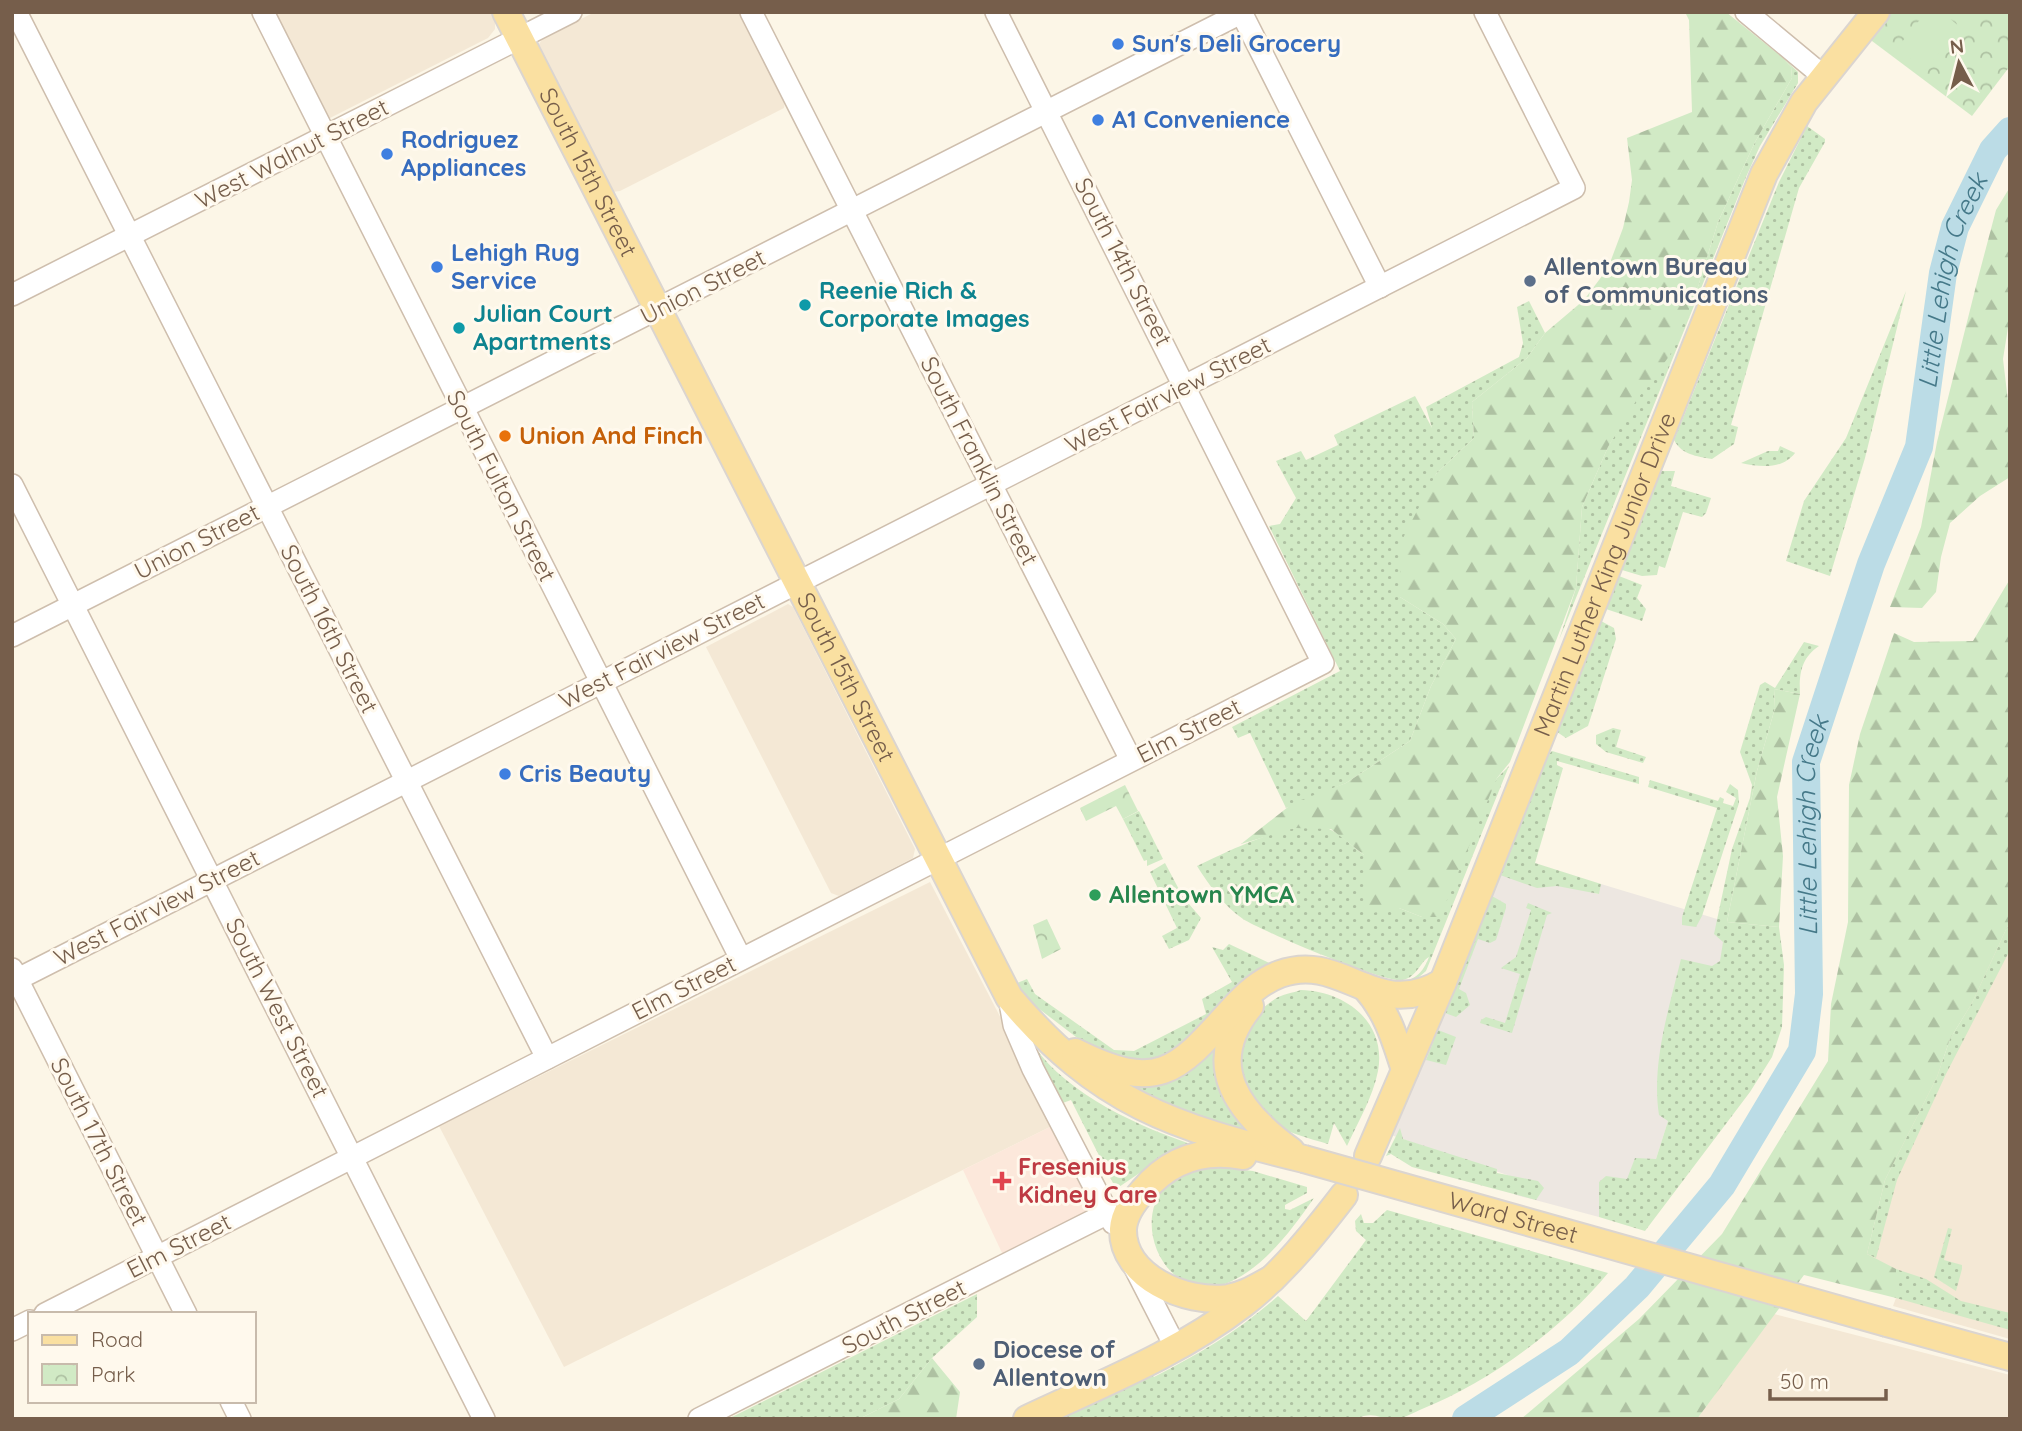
<svg xmlns="http://www.w3.org/2000/svg" width="2022" height="1431" viewBox="0 0 2022 1431" font-family="Quicksand,sans-serif">
<defs>
<pattern id="grass-dots" width="8" height="8" patternUnits="userSpaceOnUse" patternTransform="scale(1.75)"><rect width="8" height="8" fill="#d1eac5"/><path d="M2 2h.1M6 6h.1" fill="none" stroke="#aec1a2" stroke-width="1.8" stroke-linecap="round"/></pattern>
<pattern id="forest-firs" width="22" height="20" patternUnits="userSpaceOnUse" patternTransform="scale(1.75)"><rect width="22" height="20" fill="#d1eac5"/><path d="M5 1l3.5 6h-7zM16 11l3.5 6h-7z" fill="#aec1a2"/></pattern>
<pattern id="park-crowns" width="20" height="18" patternUnits="userSpaceOnUse" patternTransform="scale(1.75)"><rect width="20" height="18" fill="#d1eac5"/><path d="M2 6a3 3 0 1 1 6 0M12 15a3 3 0 1 1 6 0" fill="none" stroke="#aec1a2"/></pattern>
</defs>
<rect width="100%" height="100%" fill="#fcf6e7"/>
<g fill="#f4e8d5">
<polygon points="271,12 491,12 495,21 495,29 488,38 328,119"/>
<polygon points="595,12 741,12 785,100 784,108 620,191 612,192 539,44 543,38"/>
<polygon points="788,604 793,607 915,849 913,858 839,896 831,893 706,647"/>
<polygon points="930,882 1056,1124 564,1367 439,1126"/>
<polygon points="2010,921 2010,1339 1893,1306 1896,1298 1867,1254 1885,1180"/>
<polygon points="1774,1314 2010,1375 2010,1419 1697,1419"/>
</g>
<polygon fill="#fce8db" points="1056,1124 1094,1207 1090,1213 1003,1255 963,1170"/>
<polygon fill="#ede7e1" points="1498,867 1598,894 1601,884 1727,922 1746,968 1668,1121 1656,1159 1627,1179 1599,1217 1516,1195 1516,1178 1391,1135"/>
<g fill="url(#grass-dots)">
<polygon points="1783,58 1798,72 1798,83 1760,146 1746,177 1559,640 1576,588 1582,507 1608,447 1696,293 1718,222 1755,142 1792,78 1791,67"/>
<path d="M1807,126L1825,139V142L1799,188L1731,425L1738,427L1734,444L1712,459C1696,456 1682,455 1674,440L1779,182Z"/>
<polygon points="1906,291 1865,458 1830,576 1786,561 1804,501 1846,438"/>
<polygon points="1529,301 1545,333 1527,358 1472,402 1474,438 1436,474 1400,597 1443,624 1456,639 1431,686 1410,741 1346,783 1286,808 1250,733 1238,738 1232,727 1340,671 1269,526 1280,524 1296,498 1276,461 1301,451 1306,460 1338,445 1334,435 1415,396 1432,428 1426,407 1519,357 1523,343 1517,307"/>
<path d="M1780,446L1795,453C1782,470 1760,467 1741,463L1768,451H1778Z"/>
<polygon points="1661,471 1675,471 1671,486 1711,498 1706,513 1702,517 1683,512 1665,568 1659,566 1657,575 1642,576 1622,570"/>
<polygon points="1619,576 1642,585 1637,598 1646,609 1642,621 1606,609"/>
<polygon points="1601,621 1614,628 1616,639 1588,726 1566,738 1557,732"/>
<path d="M1804,642L1819,646C1801,658 1799,674 1800,694L1774,689L1775,708L1757,771L1727,922L1779,927L1784,965L1782,1027L1772,1057L1750,1092L1645,1231L1599,1217V1182L1606,1176L1627,1179L1635,1158L1656,1159L1668,1121L1659,1115C1651,1064 1669,1008 1681,959L1712,966L1720,961L1723,942L1714,934L1732,849L1750,798L1752,785L1740,752L1760,685L1765,682L1775,688Z"/>
<polygon points="1613,728 1621,730 1616,747 1646,757 1643,763 1606,752 1596,744 1596,735"/>
<polygon points="1552,751 1639,777 1639,784 1557,761 1557,765 1563,768 1535,863 1601,884 1599,894 1557,886 1537,888 1500,875 1548,755"/>
<path d="M1509,766L1426,971L1411,984L1385,982C1408,983 1420,980 1429,957C1420,962 1417,977 1403,980C1386,984 1262,931 1243,919C1224,906 1209,885 1197,866C1227,852 1302,813 1333,831C1344,837 1354,848 1364,855V906L1399,908L1422,917L1497,778Z"/>
<polygon points="1650,780 1718,801 1720,797 1724,799 1723,803 1733,806 1736,798 1726,792 1730,784 1738,790 1739,803 1702,916 1696,927 1682,925 1682,917 1717,808 1648,787"/>
<polygon points="1139,811 1163,859 1147,866 1147,860 1144,861 1123,819"/>
<polygon points="1165,863 1183,897 1201,918 1189,940 1169,949 1162,936 1177,928 1150,872"/>
<polygon points="1492,896 1506,904 1506,908 1496,940 1490,943 1478,939 1459,989 1466,993 1470,1005 1456,1017 1445,1013"/>
<polygon points="1528,903 1552,913 1547,915 1512,1033 1480,1023 1481,1020 1486,1017 1505,1023 1520,974 1501,968 1516,957 1531,910 1526,908"/>
<polygon points="2010,921 2010,950 1946,1074 1897,1180 1876,1258 1867,1254 1885,1180 1937,1077 1950,1039 1972,1003"/>
<polygon points="1229,944 1276,966 1159,1064 1101,1056 1038,1008 1015,984 1027,979 1035,994 1114,1050 1134,1051 1206,1014 1202,999 1232,982 1212,947 1223,950"/>
<path d="M1301,990C1345,991 1387,1022 1378,1071C1373,1097 1358,1122 1347,1146L1334,1123L1328,1144C1308,1138 1284,1133 1268,1118C1230,1084 1229,1028 1275,999C1282,994 1293,993 1301,990Z"/>
<path d="M1224,1023C1218,1060 1208,1099 1244,1124L1242,1129L1200,1118L1126,1087Z"/>
<polygon points="1438,1030 1456,1037 1446,1065 1426,1060"/>
<path d="M1034,1046C1068,1095 1141,1128 1197,1146L1172,1151L1116,1189L1071,1100L1060,1104Z"/>
<polygon points="1400,1128 1403,1139 1497,1169 1497,1173 1538,1181 1544,1188 1536,1200 1412,1167 1391,1154 1386,1156"/>
<path d="M1214,1167L1253,1171L1307,1187V1193L1285,1205V1209L1290,1210L1314,1198C1293,1228 1266,1265 1232,1281C1153,1318 1108,1172 1214,1167Z"/>
<path d="M1387,1210L1608,1273C1563,1328 1488,1383 1422,1409C1415,1412 1404,1418 1397,1419C1378,1420 1376,1410 1355,1419H1053L1151,1373L1154,1377C1199,1354 1240,1330 1278,1296L1306,1321L1366,1240L1356,1231L1355,1221L1361,1214L1364,1223H1373Z"/>
<polygon points="1948,1228 1952,1229 1944,1260 1962,1265 1962,1269 1956,1291 1934,1277"/>
<polygon points="1896,1269 1926,1279 1961,1301 2010,1313 2010,1330 1896,1298"/>
<polygon points="977,1294 977,1317 932,1358 899,1399 859,1419 728,1419"/>
</g>
<g fill="url(#forest-firs)">
<polygon points="1685,12 1726,12 1783,58 1791,67 1792,78 1755,142 1718,222 1696,293 1670,355 1636,401 1608,447 1582,507 1576,588 1510,762 1497,778 1440,917 1422,917 1399,908 1372,913 1364,906 1364,855 1331,829 1295,828 1241,844 1293,803 1346,783 1410,741 1431,686 1456,639 1443,624 1400,597 1401,542 1436,474 1474,438 1472,402 1527,358 1545,333 1584,300 1608,268 1623,228 1629,202 1632,180 1627,138 1692,112 1689,20"/>
<polygon points="2010,187 2010,315 2003,359 2010,418 2010,477 1980,496 1950,523 1941,557 1936,592 1922,608 1890,607 1921,527 1937,442 1977,282 1996,210"/>
<polygon points="2010,579 2010,921 1972,1003 1950,1039 1937,1077 1885,1180 1867,1254 1896,1269 1896,1298 1804,1275 1697,1419 1521,1419 1639,1319 1722,1234 1828,1061 1831,1004 1848,922 1849,785 1860,734 1894,633 1914,642 1973,641"/>
<polygon points="1774,689 1800,694 1777,797 1783,856 1779,927 1727,922 1757,771 1775,708"/>
<polygon points="932,1358 960,1392 956,1419 859,1419 899,1399"/>
</g>
<g fill="url(#park-crowns)">
<polygon points="1890,12 2010,12 2010,66 1972,116 1868,38"/>
<polygon points="1125,785 1138,811 1123,819 1116,806 1086,821 1080,808"/>
<polygon points="1047,919 1061,949 1042,959 1033,925"/>
</g>
<polygon fill="#d1eac5" points="1926,12 1942,12 1960,27 1925,70 1897,48"/>
<g fill="none" stroke-linecap="round" stroke-linejoin="round">
<path stroke="#bbdce6" stroke-width="28" id="s1" d="M1466,1419L1569,1352L1637,1287L1722,1185L1802,1051L1809,994L1806,762L1871,564L1919,447L1943,273L1955,227L1993,150L2010,131"/>
<defs>
<g id="minor">
<polyline points="16,12 547,1058"/>
<polyline points="263,12 741,959"/>
<polyline points="751,12 1131,760"/>
<polyline points="1241,12 1380,287"/>
<polyline points="1746,12 1823,76"/>
<polyline points="12,295 571,12"/>
<polyline points="12,485 484,1419"/>
<polyline points="12,636 1243,12"/>
<polyline points="12,969 186,1314"/>
<polyline points="12,982 1574,188 1485,12"/>
<polyline points="1009,997 1014,1025 1033,1069 1113,1223"/>
<polyline points="1135,1268 1176,1348"/>
<polyline points="45,1314 1323,663 996,12"/>
<polyline points="12,1330 30,1321"/>
<polyline points="231,1401 240,1419"/>
<polyline points="699,1419 1108,1213"/>
</g>
<g id="major">
<path id="s2" d="M506,12L1009,997C1099,1104 1173,1127 1304,1159"/>
<path d="M1365,987C1387,1011 1395,1039 1405,1070"/>
<path d="M1250,1006C1201,1066 1240,1114 1291,1151"/>
<path d="M1075,1052C1159,1094 1177,1071 1233,1009C1247,994 1261,981 1280,974C1343,951 1375,1023 1443,982"/>
<path d="M1243,1156C1202,1148 1169,1160 1143,1191C1133,1202 1124,1214 1123,1229C1122,1277 1186,1304 1228,1298C1245,1295 1257,1287 1272,1279"/>
<path id="s3" d="M1368,1156L1443,982L1764,174L1804,102L1876,12"/>
<polyline points="1887,1323 2010,1357"/>
<path d="M1027,1419C1101,1384 1178,1354 1243,1304C1282,1274 1314,1234 1344,1195"/>
</g>
</defs>
<use href="#minor" stroke="#cebead" stroke-width="24"/>
<use href="#major" stroke="#dbd5d0" stroke-width="30"/>
<use href="#minor" stroke="#fff" stroke-width="21"/>
<use href="#major" stroke="#fae0a1" stroke-width="26"/>
<defs>
<g id="major-bridge">
<path id="s4" d="M1304,1159L1887,1323"/>
</g>
</defs>
<use href="#major-bridge" stroke="#dbd5d0" stroke-width="30" stroke-linecap="butt"/>
<use href="#major-bridge" stroke="#fae0a1" stroke-width="26"/>
</g>
<g fill="#3f7fe0" stroke="#fff9ed" stroke-width="2.5">
<circle cx="1118" cy="44" r="7"/>
<circle cx="1098" cy="120" r="7"/>
<circle cx="387" cy="154" r="7"/>
<circle cx="437" cy="267" r="7"/>
<circle cx="505" cy="774" r="7"/>
</g>
<g fill="#5c6f8a" stroke="#fff9ed" stroke-width="2.5">
<circle cx="1530" cy="281" r="7"/>
<circle cx="979" cy="1364" r="7"/>
</g>
<g fill="#0f9aa8" stroke="#fff9ed" stroke-width="2.5">
<circle cx="805" cy="305" r="7"/>
<circle cx="459" cy="328" r="7"/>
</g>
<circle fill="#e8710a" stroke="#fff9ed" stroke-width="2.5" cx="505" cy="436" r="7"/>
<circle fill="#2e9e5b" stroke="#fff9ed" stroke-width="2.5" cx="1095" cy="895" r="7"/>
<path fill="#e0444e" stroke="#fff9ed" stroke-width="2.5" d="M998.5 1170.5h7v7h7v7h-7v7h-7v-7h-7v-7h7z"/>
<g text-anchor="middle" stroke-width="6" stroke-linejoin="round" paint-order="stroke">
<g font-size="24" font-weight="bold" fill="#366cbe" stroke="#fff9ed" text-anchor="start">
<text x="1132" y="52">Sun's Deli Grocery</text>
<text x="1112" y="128">A1 Convenience</text>
<text x="401" y="148">Rodriguez<tspan x="401" dy="28">Appliances</tspan></text>
<text x="451" y="261">Lehigh Rug<tspan x="451" dy="28">Service</tspan></text>
<text x="519" y="782">Cris Beauty</text>
</g>
<g font-size="24" fill="#765e4b" stroke="#fff9ed">
<text transform="translate(292 154) rotate(-27)" y="8">West Walnut Street</text>
<text dy="8" stroke="none"><textPath href="#s2" startOffset="180">South 15th Street</textPath></text>
<text transform="translate(1123 262) rotate(63)" y="8">South 14th Street</text>
<text transform="translate(703 287) rotate(-27)" y="8">Union Street</text>
<text transform="translate(1168 395) rotate(-27)" y="8">West Fairview Street</text>
<text transform="translate(979 461) rotate(63)" y="8">South Franklin Street</text>
<text transform="translate(501 486) rotate(63)" y="8">South Fulton Street</text>
<text transform="translate(197 542) rotate(-27)" y="8">Union Street</text>
<text dy="8" stroke="none"><textPath href="#s3" startOffset="628">Martin Luther King Junior Drive</textPath></text>
<text transform="translate(329 629) rotate(63)" y="8">South 16th Street</text>
<text transform="translate(662 651) rotate(-27)" y="8">West Fairview Street</text>
<text dy="8" stroke="none"><textPath href="#s2" startOffset="747">South 15th Street</textPath></text>
<text transform="translate(1189 731) rotate(-27)" y="8">Elm Street</text>
<text transform="translate(157 908) rotate(-27)" y="8">West Fairview Street</text>
<text transform="translate(684 988) rotate(-27)" y="8">Elm Street</text>
<text transform="translate(277 1008) rotate(63)" y="8">South West Street</text>
<text transform="translate(99 1142) rotate(63)" y="8">South 17th Street</text>
<text dy="8" stroke="none"><textPath href="#s4" startOffset="217">Ward Street</textPath></text>
<text transform="translate(179 1246) rotate(-27)" y="8">Elm Street</text>
<text transform="translate(904 1317) rotate(-27)" y="8">South Street</text>
</g>
<g font-size="24" font-weight="bold" fill="#4e5e75" stroke="#fff9ed" text-anchor="start">
<text x="1544" y="275">Allentown Bureau<tspan x="1544" dy="28">of Communications</tspan></text>
<text x="993" y="1358">Diocese of<tspan x="993" dy="28">Allentown</tspan></text>
</g>
<g font-size="24" font-weight="bold" fill="#0d838f" stroke="#fff9ed" text-anchor="start">
<text x="819" y="299">Reenie Rich &amp;<tspan x="819" dy="28">Corporate Images</tspan></text>
<text x="473" y="322">Julian Court<tspan x="473" dy="28">Apartments</tspan></text>
</g>
<g font-size="24" font-weight="bold" fill="#c56008" stroke="#fff9ed" text-anchor="start">
<text x="519" y="444">Union And Finch</text>
</g>
<g font-size="24" font-weight="bold" fill="#27864d" stroke="#fff9ed" text-anchor="start">
<text x="1109" y="903">Allentown YMCA</text>
</g>
<g font-size="24" font-weight="bold" fill="#be3a42" stroke="#fff9ed" text-anchor="start">
<text x="1018" y="1175">Fresenius<tspan x="1018" dy="28">Kidney Care</tspan></text>
</g>
<g font-size="26" font-style="italic" fill="#457989" stroke="#fff9ed">
<text dy="9" stroke="none"><textPath href="#s1" startOffset="1300">Little Lehigh Creek</textPath></text>
<text dy="9" stroke="none"><textPath href="#s1" startOffset="732">Little Lehigh Creek</textPath></text>
</g>
</g>
<rect width="2022" height="1431" fill="none" stroke="#765e4b" stroke-width="28"/>
<rect x="28" y="1312" width="228" height="91" fill="#fff9ed" stroke="#c8bbac" stroke-width="2"/>
<rect x="42" y="1335" width="35" height="10" fill="#fae0a1" stroke="#c8bbac" stroke-width="2"/>
<text x="91" y="1347" font-size="21" fill="#765e4b">Road</text>
<rect x="42" y="1364" width="35" height="21" fill="url(#park-crowns)" stroke="#c8bbac" stroke-width="2"/>
<text x="91" y="1382" font-size="21" fill="#765e4b">Park</text>
<g transform="translate(1959 63) rotate(353)" stroke="#fff9ed" stroke-width="5" paint-order="stroke">
<path d="M0-5L12 26L0 18L-12 26Z" fill="#765e4b"/>
<text y="-10" font-size="19" font-weight="bold" text-anchor="middle" fill="#765e4b">N</text>
</g>
<path d="M1770 1389v10h116v-10" fill="none" stroke="#765e4b" stroke-width="3.5"/>
<text x="1780" y="1389" font-size="21" fill="#765e4b" stroke="#fff9ed" stroke-width="5" paint-order="stroke">50 m</text>
</svg>
